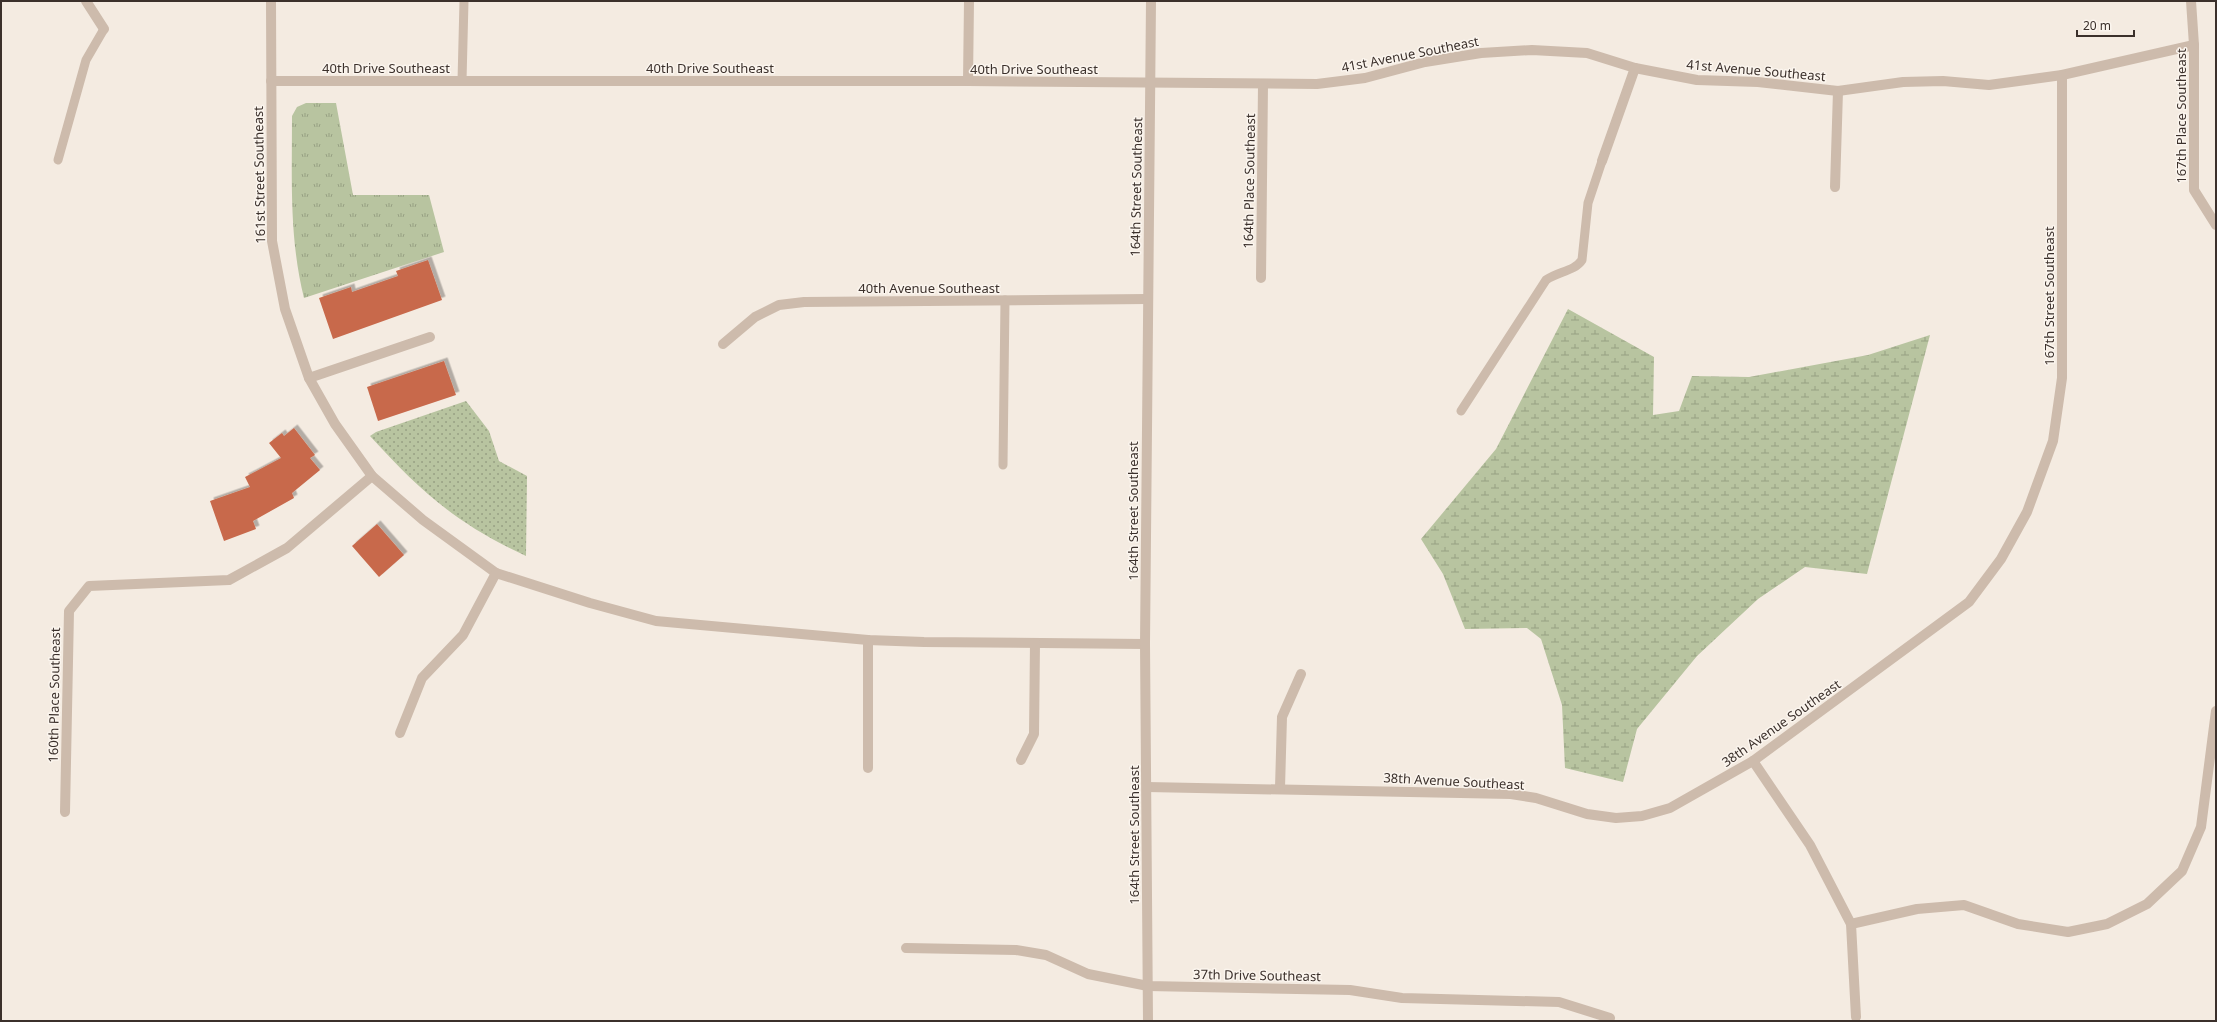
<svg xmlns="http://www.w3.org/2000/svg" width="2217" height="1022" viewBox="0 0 2217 1022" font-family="'Noto Sans',sans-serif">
<defs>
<pattern id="grass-dots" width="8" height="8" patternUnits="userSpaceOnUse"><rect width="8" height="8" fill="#b8c4a0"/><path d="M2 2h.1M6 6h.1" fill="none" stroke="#97a083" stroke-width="1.8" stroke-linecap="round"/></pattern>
<pattern id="wetland-marsh" width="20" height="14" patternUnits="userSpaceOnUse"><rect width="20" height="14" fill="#b8c4a0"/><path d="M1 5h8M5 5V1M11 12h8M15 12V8" fill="none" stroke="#97a083"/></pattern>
<pattern id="park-tufts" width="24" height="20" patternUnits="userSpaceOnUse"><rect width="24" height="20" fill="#b8c4a0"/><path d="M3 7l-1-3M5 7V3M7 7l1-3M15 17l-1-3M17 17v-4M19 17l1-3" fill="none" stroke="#97a083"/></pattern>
<filter id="shadow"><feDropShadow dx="3.5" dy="-3.5" stdDeviation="0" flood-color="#0004"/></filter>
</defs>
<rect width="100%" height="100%" fill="#f4ebe1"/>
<path fill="url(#grass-dots)" d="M466,401L489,431L499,461L527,476L526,556C457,524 421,492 370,436L376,432Z"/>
<polygon fill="url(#wetland-marsh)" points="1568,309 1654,357 1653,415 1679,411 1692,376 1749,377 1868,355 1930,335 1867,574 1805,567 1758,599 1697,656 1637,729 1623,782 1565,768 1562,705 1541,639 1527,628 1465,629 1443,574 1421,539 1496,449"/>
<path fill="url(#park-tufts)" d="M306,103H336L353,195H429L444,252L304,298C289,238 292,178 292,116L297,107Z"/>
<g fill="#c8694b" filter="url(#shadow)">
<polygon points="428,260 442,300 333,339 319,298 351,287 352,292 398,276 396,271"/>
<polygon points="444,361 456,395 378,421 367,387"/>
<polygon points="294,428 315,455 310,458 320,470 292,493 294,498 253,521 256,529 224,541 210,501 250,487 245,477 281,458 269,443 282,433 284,436"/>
<polygon points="377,524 404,555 379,577 352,546"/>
</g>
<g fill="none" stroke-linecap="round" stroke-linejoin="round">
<g stroke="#cdbbac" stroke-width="9">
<polyline points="462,81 464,1"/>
<polyline points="58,160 86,60 104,29"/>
<path d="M1461,411L1546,280C1557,272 1575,271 1582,260L1588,203L1602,161"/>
<polyline points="1003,465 1005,300"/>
</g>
<g stroke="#cdbbac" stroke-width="10">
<polyline points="86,1 104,29"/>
<polyline points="271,1 272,241 285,309 309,378 335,424 372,476 423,520 496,573 590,603 656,621 868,640 924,642 1145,644"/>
<polyline points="2191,1 2194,45 2194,190 2216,225"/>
<polyline points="271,81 968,81 1317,84 1365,78 1425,62 1481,53 1532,50 1587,53 1635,68 1697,80 1758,82 1838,91 1903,82 1943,81 1989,85 2062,75 2194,45"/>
<polyline points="968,81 969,1"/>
<polyline points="1602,161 1635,68"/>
<polyline points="1835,187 1838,91"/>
<polyline points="1261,278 1263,84"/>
<polyline points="723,344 755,317 779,305 804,302 1147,299"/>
<polyline points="309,378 430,337"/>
<polyline points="868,640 868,768"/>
<polyline points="400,733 422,678 463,635 496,573"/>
<polyline points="1021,760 1034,734 1035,643"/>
<polyline points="1753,761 1810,845 1851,924 1856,1017"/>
<polyline points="1147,787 1511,794 1536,798 1587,814 1616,818 1642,816 1670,808 1753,761 1969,602 2001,559 2027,512 2053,441 2062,378 2062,75"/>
<polyline points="1280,788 1282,717 1301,674"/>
<polyline points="65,812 69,611 89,586 229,580 287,548 372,476"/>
<polyline points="1851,924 1917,909 1964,905 2018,924 2068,932 2107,924 2147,904 2182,871 2201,827 2216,711"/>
<polyline points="906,948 1016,950 1046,955 1088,974 1148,986 1350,990 1402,998 1559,1002 1610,1018"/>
<polyline points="1148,1021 1145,644 1151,1"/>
</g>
</g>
<g text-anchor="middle" stroke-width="3" stroke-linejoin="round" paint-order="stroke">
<g font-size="13" fill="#3b302b" stroke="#fbf5ee">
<text transform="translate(1410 54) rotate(-11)" y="5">41st Avenue Southeast</text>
<text x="386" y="73">40th Drive Southeast</text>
<text x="710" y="73">40th Drive Southeast</text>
<text x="1034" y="74">40th Drive Southeast</text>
<text transform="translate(1756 70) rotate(5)" y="5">41st Avenue Southeast</text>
<text transform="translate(2181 116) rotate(-90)" y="5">167th Place Southeast</text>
<text transform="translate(259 175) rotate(-91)" y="5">161st Street Southeast</text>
<text transform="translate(1249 181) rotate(-89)" y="5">164th Place Southeast</text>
<text transform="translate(1136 187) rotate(-89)" y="5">164th Street Southeast</text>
<text x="929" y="293">40th Avenue Southeast</text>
<text transform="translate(2049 296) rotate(-90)" y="5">167th Street Southeast</text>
<text transform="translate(1133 511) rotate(-90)" y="5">164th Street Southeast</text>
<text transform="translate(54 695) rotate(-89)" y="5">160th Place Southeast</text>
<text transform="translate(1781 723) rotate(-35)" y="5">38th Avenue Southeast</text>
<text transform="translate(1454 781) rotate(3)" y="5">38th Avenue Southeast</text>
<text transform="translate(1134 835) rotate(-90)" y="5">164th Street Southeast</text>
<text transform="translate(1257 975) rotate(1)" y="5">37th Drive Southeast</text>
</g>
</g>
<rect width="2217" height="1022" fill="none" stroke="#3b302b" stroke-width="4"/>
<path d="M2077 30v6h57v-6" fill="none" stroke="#3b302b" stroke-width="2"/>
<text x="2083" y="30" font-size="12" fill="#3b302b" stroke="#fbf5ee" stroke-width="3" paint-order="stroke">20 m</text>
</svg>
